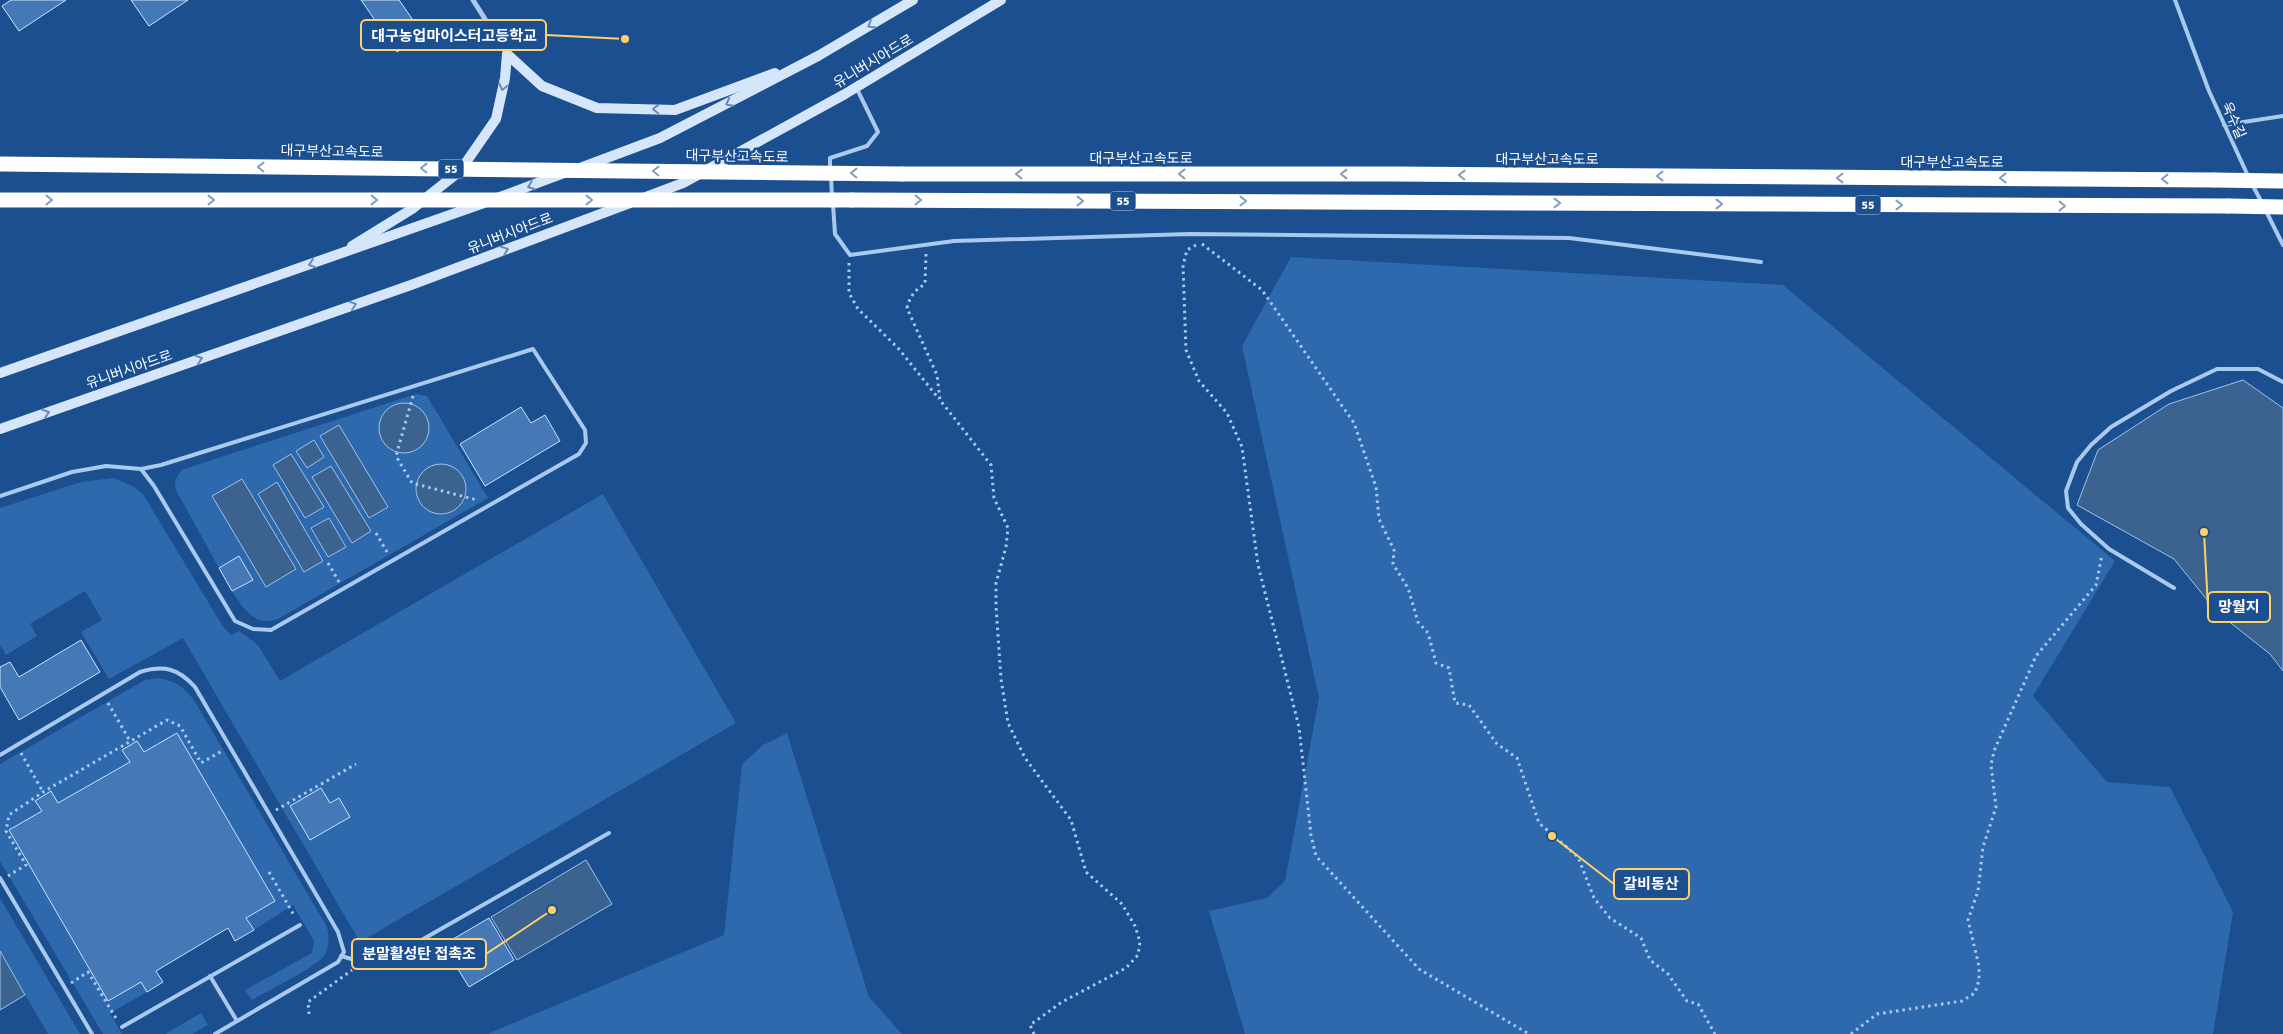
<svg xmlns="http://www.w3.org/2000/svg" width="2283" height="1034" viewBox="0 0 2283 1034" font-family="Signika,'Noto Sans KR',sans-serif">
<rect width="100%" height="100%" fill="#1b4f8f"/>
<g fill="#2e69ad">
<polygon points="1291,257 1783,285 2115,561 2033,696 2107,782 2170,787 2233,912 2213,1034 1245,1034 1209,911 1267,898 1285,881 1319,698 1242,346"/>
<path d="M416,394L427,396L488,498L278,619C254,627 243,608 232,591L253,580L240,557L219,568L177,492C173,482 176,475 184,469Z"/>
<polygon points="114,478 134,487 143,494 222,625 231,635 239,631 258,645 280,681 603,494 736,723 360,942 183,638 109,679 81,632 102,620 85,591 30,624 37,636 6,655 0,645 0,508 81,482"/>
<path d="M158,678C175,681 184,687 194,700L327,927C329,936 330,949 323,957C311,970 269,990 252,1000L245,990L312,953L314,941L293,905L254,930L246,918L275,901L177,733L144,752L137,741L123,750L130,762L58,803L50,792L35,801L42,811L9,830L108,1001L141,982L147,992L110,1013L122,1034H103L0,861V764L145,680Z"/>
<polygon points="787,733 869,997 902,1034 487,1034 724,935 742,764 763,745"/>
<polygon points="0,898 80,1034 48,1034 0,951"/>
<polygon points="201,1013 208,1025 192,1034 165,1034"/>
</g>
<g fill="#3c6290" stroke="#9cc4f0">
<polygon points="2243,380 2283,408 2283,671 2270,654 2217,612 2174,559 2077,505 2098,450 2169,404"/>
<circle cx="404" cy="428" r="25"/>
<polygon points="339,425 388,507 369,518 320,436"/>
<polygon points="314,440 324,457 307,468 296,451"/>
<polygon points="291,454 324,507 305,518 273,465"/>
<circle cx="441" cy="489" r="25"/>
<polygon points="331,466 371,531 352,543 312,477"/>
<polygon points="242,479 296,569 266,587 212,496"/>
<polygon points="277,482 323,561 304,572 258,494"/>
<polygon points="329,518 346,547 328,557 311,528"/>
<polygon points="586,860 612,904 517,960 491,917"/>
<polygon points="0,951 25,995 0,1010"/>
</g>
<g fill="#4478b7" stroke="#cfe3fa">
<polygon points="11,0 66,0 19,31 2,6"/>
<polygon points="131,0 188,0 149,26"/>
<polygon points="361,0 399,0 424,36 397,52"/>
<polygon points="521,407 531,423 545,415 560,441 485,486 460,444"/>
<polygon points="239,556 253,580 232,591 219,568"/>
<polygon points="81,640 100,672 19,720 0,687 0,667 10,662 19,677"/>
<polygon points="177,733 275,901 246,918 254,930 235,941 228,928 156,971 163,982 147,992 141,982 108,1001 9,830 42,811 35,801 51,791 58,803 130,762 122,750 137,741 144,752"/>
<polygon points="321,788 330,803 339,798 350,817 310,840 290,806"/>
<polygon points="489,918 514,960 469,987 443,945"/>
</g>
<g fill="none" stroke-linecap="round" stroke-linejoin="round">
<g stroke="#a9c9ee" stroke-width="3" stroke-dasharray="2.5 4" stroke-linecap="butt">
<polyline points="1202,244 1262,290 1354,423 1376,487 1379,519 1394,550 1393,564 1408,588 1418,622 1428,633 1436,663 1449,668 1455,703 1469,705 1497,744 1517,758 1539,823 1578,857 1594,898 1610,918 1641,938 1650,960 1668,974 1687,1001 1698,1004 1715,1034"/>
<polyline points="1196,245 1187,250 1183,265 1186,350 1199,381 1227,413 1242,447 1258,565 1299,727 1311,835 1316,856 1419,969 1529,1034"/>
<path d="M926,254L925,284C915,290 910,296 907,308L937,375L940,400L991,465L994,498L1008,528L1006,547L996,583V607L1001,679L1008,723L1025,758L1071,820L1086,872L1122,904L1135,926L1140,942L1138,955L1126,968L1062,1002L1030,1025L1034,1034"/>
<polyline points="849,263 849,293 858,309 898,348 939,399"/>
<polyline points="413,396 396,456 412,483 477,500"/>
<polyline points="376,533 387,552"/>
<polyline points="328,563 339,582"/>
<polyline points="108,703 130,741"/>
<polyline points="21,753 43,792"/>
<polyline points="276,810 356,764"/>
<polyline points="269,872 295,917"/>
<polyline points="8,876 26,865 6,831 9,815 43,792 167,720 180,726 201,763 222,751"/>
<polyline points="71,983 88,972 117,1020"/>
<polyline points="309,1014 308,1002 352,970"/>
<polyline points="1851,1034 1877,1014 1962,1001 1975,993 1979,980 1979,966 1968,920 1978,891 1983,847 1996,807 1991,765 1994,751 2036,656 2096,585 2102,555"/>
</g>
<g stroke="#a9c9ee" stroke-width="4">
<polyline points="2175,0 2209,91 2248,176"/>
<polyline points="2224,125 2283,116"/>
<polyline points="830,169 830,158 867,146 878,132 856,87"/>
<polyline points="831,176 832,197"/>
<polyline points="2252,184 2262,203"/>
<polyline points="833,204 835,234 850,255 954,241 1190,234 1569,238 1761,262"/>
<polyline points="2266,211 2283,245"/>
<polyline points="0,496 72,472 106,466 141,469 161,465 533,349 585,430 586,443 579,454 271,630 253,629 235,621 154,486 141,469"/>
<polyline points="2174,588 2109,549 2081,524 2068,508 2066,491 2077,462 2091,445 2111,427 2171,391 2217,369 2258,369 2283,382"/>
<path d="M0,755L140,672C164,665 178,668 195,687L338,932L344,952L338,962L215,1034"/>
<polyline points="0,878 92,1034"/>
<polyline points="341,956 376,966 609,833"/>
<polyline points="210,976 237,1021"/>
<polyline points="122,1027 300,925"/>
</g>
<polyline stroke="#a9c9ee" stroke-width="5" points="473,0 507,54"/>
<g stroke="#d6e6fa" stroke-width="10">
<polyline points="580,168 660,138 818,56 913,0"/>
<polyline points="500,197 564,173"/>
<polyline points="646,197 683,183 845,94 1001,0"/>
<polyline points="352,246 412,209 460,171 496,119 505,78 507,54 542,86 597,108 675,110 775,73"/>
<polyline points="0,373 484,203"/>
<polyline points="0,429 411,285 630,203"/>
</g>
<g stroke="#fff" stroke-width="15">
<polyline points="902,174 1393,174 2214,180"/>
<polyline points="852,200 2228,206"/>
</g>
<g stroke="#fff" stroke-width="15">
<polyline points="0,164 902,174"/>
<polyline points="2214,180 2281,181"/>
<polyline points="0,200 852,200"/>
<polyline points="2228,206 2283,207"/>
</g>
</g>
<defs><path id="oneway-chevron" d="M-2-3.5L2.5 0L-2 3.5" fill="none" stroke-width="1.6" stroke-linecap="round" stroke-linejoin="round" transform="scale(1.25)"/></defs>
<g stroke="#668bba">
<use href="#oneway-chevron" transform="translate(871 25) rotate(149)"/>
<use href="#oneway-chevron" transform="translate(503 87) rotate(103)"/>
<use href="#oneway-chevron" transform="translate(729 103) rotate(153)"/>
<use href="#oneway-chevron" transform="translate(656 109) rotate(-179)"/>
<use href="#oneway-chevron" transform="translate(531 186) rotate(160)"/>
<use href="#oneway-chevron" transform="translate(505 250) rotate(-21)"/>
<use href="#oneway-chevron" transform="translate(312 264) rotate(161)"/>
<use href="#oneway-chevron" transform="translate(353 305) rotate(-19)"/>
<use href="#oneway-chevron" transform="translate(199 359) rotate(-19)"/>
<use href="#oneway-chevron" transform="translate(46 413) rotate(-19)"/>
</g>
<g stroke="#829ec1">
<use href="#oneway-chevron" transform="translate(261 167) rotate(-179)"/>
<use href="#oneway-chevron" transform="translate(424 168) rotate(-179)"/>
<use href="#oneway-chevron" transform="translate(656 171) rotate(-179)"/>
<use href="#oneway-chevron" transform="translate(854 173) rotate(-179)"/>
<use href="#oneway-chevron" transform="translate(1019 174) rotate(-180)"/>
<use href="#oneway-chevron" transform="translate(1182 174) rotate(-180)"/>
<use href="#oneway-chevron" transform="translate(1344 174) rotate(-180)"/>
<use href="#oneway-chevron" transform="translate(1462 175) rotate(-179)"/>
<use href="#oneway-chevron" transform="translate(1660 176) rotate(-180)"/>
<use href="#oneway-chevron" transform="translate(1840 178) rotate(-180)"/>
<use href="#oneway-chevron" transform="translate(2003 178) rotate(-180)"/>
<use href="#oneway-chevron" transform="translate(2165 179) rotate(-180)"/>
<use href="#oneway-chevron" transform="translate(49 200)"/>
<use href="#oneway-chevron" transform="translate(211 200)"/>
<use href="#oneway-chevron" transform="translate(374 200)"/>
<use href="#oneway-chevron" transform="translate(589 200)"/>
<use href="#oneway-chevron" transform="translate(918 200)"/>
<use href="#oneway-chevron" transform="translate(1080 201)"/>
<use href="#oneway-chevron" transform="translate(1243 201)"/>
<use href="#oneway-chevron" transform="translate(1557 203)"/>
<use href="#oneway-chevron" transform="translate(1719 204)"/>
<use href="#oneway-chevron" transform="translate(1899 205)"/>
<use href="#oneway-chevron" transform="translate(2062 206)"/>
</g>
<g text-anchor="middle" stroke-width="5" stroke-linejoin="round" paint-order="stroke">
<g fill="#1b4f8f" stroke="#bbcadd" stroke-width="1">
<rect x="438.5" y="159.5" width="25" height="19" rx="4"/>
<rect x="1110.5" y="191.5" width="25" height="19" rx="4"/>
<rect x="1855.5" y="195.5" width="25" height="19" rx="4"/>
</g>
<g font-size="12" font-weight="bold" fill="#fff">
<text x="451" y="173">55</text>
<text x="1123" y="205">55</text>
<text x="1868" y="209">55</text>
</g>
<g font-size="14" fill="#fff" stroke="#1b4f8f">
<text transform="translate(873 61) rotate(-31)" y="5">유니버시아드로</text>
<text transform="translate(2234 120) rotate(66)" y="5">욱수길</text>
<text transform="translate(332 151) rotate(1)" y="5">대구부산고속도로</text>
<text transform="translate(737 156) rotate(1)" y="5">대구부산고속도로</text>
<text x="1141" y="163">대구부산고속도로</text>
<text x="1547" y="164">대구부산고속도로</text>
<text x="1952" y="167">대구부산고속도로</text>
<text transform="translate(510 233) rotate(-21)" y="5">유니버시아드로</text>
<text transform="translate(129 369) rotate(-19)" y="5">유니버시아드로</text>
</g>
</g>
<path fill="none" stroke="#ffd166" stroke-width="2" d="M625 39L546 35M2204 532L2208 607M1552 836L1614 884M552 910L486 954"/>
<g fill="#ffd166" stroke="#1b4f8f" stroke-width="2">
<circle cx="625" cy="39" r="5"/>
<circle cx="2204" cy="532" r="5"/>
<circle cx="1552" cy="836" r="5"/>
<circle cx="552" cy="910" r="5"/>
</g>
<g fill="#1b4f8f" stroke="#ffd166" stroke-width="2">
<rect x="361" y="20" width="185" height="30" rx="5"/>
<rect x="2208" y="592" width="62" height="30" rx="5"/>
<rect x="1614" y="869" width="75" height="30" rx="5"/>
<rect x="352" y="939" width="134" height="30" rx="5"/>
</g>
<g font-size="15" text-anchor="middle" font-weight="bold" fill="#fff">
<text x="454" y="41">대구농업마이스터고등학교</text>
<text x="2239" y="612">망월지</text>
<text x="1651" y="889">갈비동산</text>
<text x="419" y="959">분말활성탄 접촉조</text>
</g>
</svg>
